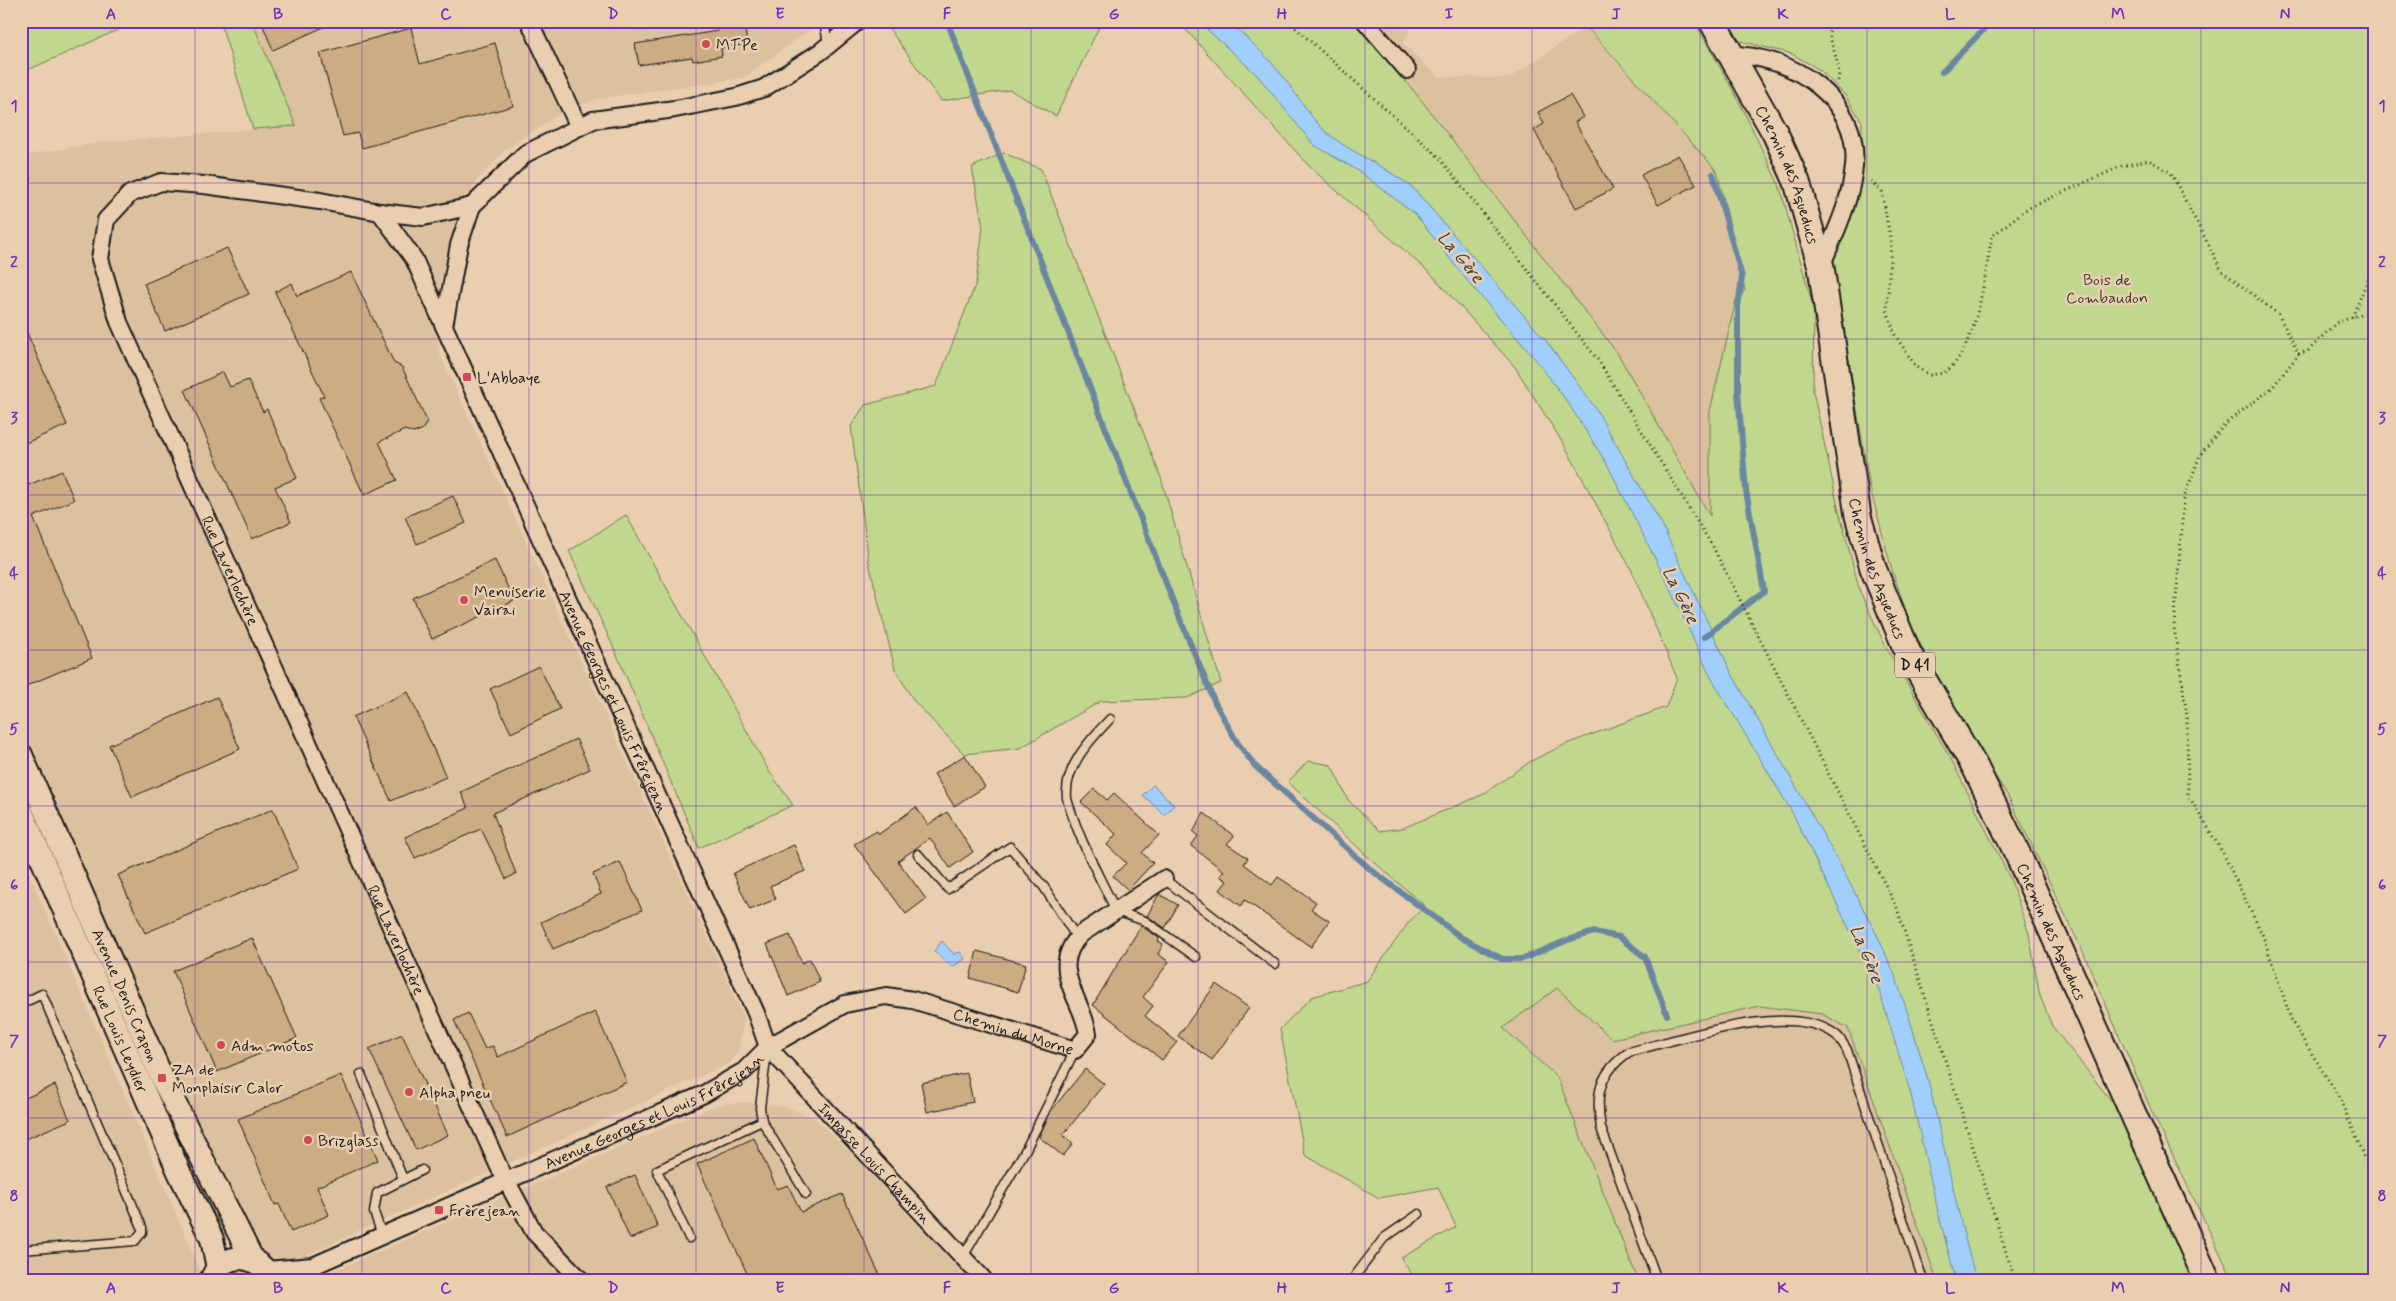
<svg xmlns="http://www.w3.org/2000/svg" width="2396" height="1301" viewBox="0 0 2396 1301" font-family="Mynerve,sans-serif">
<rect width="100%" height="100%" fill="#e9ceb0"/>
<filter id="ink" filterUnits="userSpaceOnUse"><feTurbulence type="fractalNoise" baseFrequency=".02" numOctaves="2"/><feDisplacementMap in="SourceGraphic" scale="10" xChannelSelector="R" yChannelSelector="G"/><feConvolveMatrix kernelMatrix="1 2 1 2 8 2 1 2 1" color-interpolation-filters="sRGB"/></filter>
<g filter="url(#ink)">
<g fill="#dcc19f">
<polygon points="252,21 822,21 743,78 597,99 564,111 505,150 477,180 456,227 441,280 435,325 440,355 744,1017 739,1049 730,1063 286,1264 269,1263 245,1236 21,729 21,156 98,143 295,126"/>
<polygon points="1354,21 1414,21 1403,44 1439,77 1510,78 1585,27 1717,171 1745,290 1710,411 1710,517 1618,354 1418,96"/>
<polygon points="21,855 175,1211 204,1280 21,1280"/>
<polygon points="1557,988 1613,1039 1760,1006 1822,1014 1848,1028 1937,1280 1638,1280 1557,1077 1502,1028"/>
<polygon points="747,1102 785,1107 815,1118 859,1161 970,1280 313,1280 717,1105"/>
</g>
<g fill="#c0d78d" stroke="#6e7a54">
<polygon points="21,21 138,21 21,73"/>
<polygon points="220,21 252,21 296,126 253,129"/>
<polygon points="895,21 1102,21 1056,116 1010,90 941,101 888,27"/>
<polygon points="1178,21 1354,21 1418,96 1618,354 1710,516 1710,411 1736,300 1745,290 1717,171 1581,21 1694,21 1696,24 1740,103 1780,187 1814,310 1813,391 1838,507 1860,592 1887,649 1951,759 2010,878 2029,934 2040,996 2052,1026 2124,1117 2196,1280 1937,1280 1848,1028 1822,1014 1760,1006 1612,1039 1557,988 1503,1028 1557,1077 1638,1280 1416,1280 1401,1258 1456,1227 1438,1187 1379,1198 1305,1155 1280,1029 1312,997 1367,981 1409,922 1425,906 1366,855 1288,782 1308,761 1331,765 1348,800 1380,831 1403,828 1482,795 1531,761 1566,744 1666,707 1677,678 1631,569 1566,448 1515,367 1432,275 1311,168"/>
<polygon points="1723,21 2375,21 2375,1280 2233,1280 2153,1114 2084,954 2008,796 1952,708 1910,623 1892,570 1870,488 1831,254 1861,152 1862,122 1845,95 1820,70 1792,54 1733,39"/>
<polygon points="1004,153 1041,169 1161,478 1221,683 1187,698 1101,701 1020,748 964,754 914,701 895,669 869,563 851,426 865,405 936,386 976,283 983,227 972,167"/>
<polygon points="626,515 769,771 793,805 699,848 617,655 569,551"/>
</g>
<g fill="#a0cffb" stroke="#6b87a2">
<path d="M1198,21H1228C1248,39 1268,57 1284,78C1300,98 1312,122 1332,137C1358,156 1388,168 1413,188L1547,342L1596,409L1661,523L1731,672L1838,861L1878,937L1896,978L1910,1020L1928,1080L1963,1231L1976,1280H1956L1940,1220L1910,1091L1879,990L1792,812L1709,674L1672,592L1607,464L1568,403L1537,361L1465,278L1416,215L1360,172L1314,145L1257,75Z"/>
<polygon points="1153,785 1174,805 1164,815 1143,795"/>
<polygon points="942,941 954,954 960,952 965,959 952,967 934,951"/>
</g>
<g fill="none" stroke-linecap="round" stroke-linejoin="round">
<g stroke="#6b87a2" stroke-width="6">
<polyline points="947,21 1176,609 1215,703 1237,742 1255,766 1370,869 1462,938 1502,959 1522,959 1568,940 1594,932 1619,937 1645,957 1667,1015"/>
<polyline points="1942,72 1992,21"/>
<polyline points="1704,637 1764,591 1746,491 1738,392 1738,307 1742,277 1713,174"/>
</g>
</g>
<g fill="#ccac82" stroke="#1c1c1c">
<polygon points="261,21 337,21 273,50"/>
<polygon points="735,21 744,21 747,44 721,48 722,56 693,61 692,57 639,65 635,44 718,31 717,24"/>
<polygon points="411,28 420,64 495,43 513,106 362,148 358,133 343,136 320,53"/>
<polygon points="1570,95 1583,117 1575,122 1613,189 1576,208 1534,130 1544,124 1538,112"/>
<polygon points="1678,155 1696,185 1658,205 1641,175"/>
<polygon points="227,248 249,294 165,331 144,284"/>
<polygon points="351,272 394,363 402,367 427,421 423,429 414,433 405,430 379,442 397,480 364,495 319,398 324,396 275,292 292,283 297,296"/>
<polygon points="21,319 67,425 21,445"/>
<polygon points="223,372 230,387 248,380 263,412 267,409 297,478 275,487 291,522 252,539 185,390"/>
<polygon points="62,471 74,500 33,517 92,658 21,688 21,488"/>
<polygon points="453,496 466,523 417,544 405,517"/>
<polygon points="495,560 514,601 432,639 413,598"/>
<polygon points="539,666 560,709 511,733 490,689"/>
<polygon points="408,692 446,777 391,801 353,717"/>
<polygon points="217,697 240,749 132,797 109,745"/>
<polygon points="576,739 590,769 493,813 516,874 506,879 481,829 415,858 405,837 468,808 461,792"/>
<polygon points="965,755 985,787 954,806 934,774"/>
<polygon points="1094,789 1107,800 1114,793 1159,835 1142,853 1153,863 1128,890 1113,876 1126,863 1107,845 1116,834 1081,802"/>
<polygon points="916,807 928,825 947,812 973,852 950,868 930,838 898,861 926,899 906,914 854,844 877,831 879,834"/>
<polygon points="273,809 298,869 145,933 118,875"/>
<polygon points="1204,813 1234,836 1227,844 1248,858 1244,864 1272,885 1278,877 1316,902 1311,909 1329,921 1311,947 1245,900 1241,906 1220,890 1227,881 1220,876 1224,871 1191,846 1198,836 1193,832"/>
<polygon points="794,845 805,871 770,886 776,899 750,910 733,873"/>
<polygon points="620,862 642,910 553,949 541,922 601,894 593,874"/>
<polygon points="1159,894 1178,905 1165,928 1147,916"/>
<polygon points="1141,926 1159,938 1158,941 1163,944 1158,954 1169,962 1143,997 1153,1006 1145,1016 1177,1042 1162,1060 1093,1005"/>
<polygon points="790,935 802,963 810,959 820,982 788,996 767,944"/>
<polygon points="252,938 297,1038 217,1072 173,971"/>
<polygon points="977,951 1026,964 1018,992 970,978"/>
<polygon points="1216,984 1249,1008 1212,1060 1178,1036"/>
<polygon points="595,1012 627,1082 507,1137 454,1020 468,1013 485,1049 493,1046 498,1057"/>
<polygon points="402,1034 448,1135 416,1150 369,1049"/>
<polygon points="1085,1069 1104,1084 1063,1135 1073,1144 1063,1156 1039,1137 1051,1111"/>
<polygon points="967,1073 973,1102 927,1112 921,1083"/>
<polygon points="341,1075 378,1160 317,1187 329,1215 291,1232 279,1204 275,1205 238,1119"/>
<polygon points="55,1085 70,1120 21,1141 21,1100"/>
<polygon points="754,1138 777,1189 788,1185 801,1212 842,1194 882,1280 750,1280 697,1164"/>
<polygon points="635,1175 658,1227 630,1239 607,1187"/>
</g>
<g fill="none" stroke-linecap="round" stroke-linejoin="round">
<defs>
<g id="service">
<polyline points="824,21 828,44"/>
<polyline points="641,25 660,21"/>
<path d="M1110,719C1090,740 1064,767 1067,798C1068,804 1071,811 1073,817C1084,850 1101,880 1116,911L1145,921L1196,957"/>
<polyline points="918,854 948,889 1010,847 1044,887 1077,938"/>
<polyline points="1164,879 1275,964"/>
<polyline points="21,1004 42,994 142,1227 142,1232 135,1241 21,1250"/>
<polyline points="767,1051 760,1108 762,1121 806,1194"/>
<polyline points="361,1074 403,1179"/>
<polyline points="382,1235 374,1212 377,1193 422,1170"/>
<polyline points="689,1238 657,1170 762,1121"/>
<polyline points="963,1257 1026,1149 1075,1050"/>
<polyline points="1352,1280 1384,1238 1419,1214"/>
<path d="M1657,1280L1601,1128C1595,1094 1599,1073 1629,1052C1682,1039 1790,1000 1836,1035C1840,1038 1844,1045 1847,1050L1923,1280"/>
</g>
<g id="minor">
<polyline points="529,21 578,125"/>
<path id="s1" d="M858,21L820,52L764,88L736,97L675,109L593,120L525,154L472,206L459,245L444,326L756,1013L768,1047L984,1280"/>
<polyline points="1365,21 1407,70"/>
<path d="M1731,55C1791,55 1861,99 1854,166C1851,202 1834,235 1821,267"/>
<path id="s2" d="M472,206L423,217L380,212L320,201L204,185L161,182L130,194L106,220L100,259L119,322L499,1167L534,1232L581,1280"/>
<polyline points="380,212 414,259 444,326"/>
<path id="s3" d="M267,1270L313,1266L704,1094L744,1071L768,1047L845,1004L886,996L913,1000L1075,1050L1088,1034C1083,998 1047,969 1081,934L1164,879"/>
</g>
<g id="secondary">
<path id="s4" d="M21,755L162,1078L252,1259"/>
<path id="s5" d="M21,811L180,1174L212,1239L218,1268"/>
<path d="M212,1278C224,1250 260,1253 271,1280"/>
</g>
<g id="primary">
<path id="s6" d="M1712,21L1775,133L1797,182L1821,267L1858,516L1873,568L1908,653L1975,767L2019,857L2207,1280"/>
</g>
</defs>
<use href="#service" stroke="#1c1c1c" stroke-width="11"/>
<use href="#minor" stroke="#1c1c1c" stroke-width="20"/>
<use href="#secondary" stroke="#1c1c1c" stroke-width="26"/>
<use href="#primary" stroke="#1c1c1c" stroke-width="29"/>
<g stroke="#1c1c1c" stroke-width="3" stroke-dasharray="1 4" stroke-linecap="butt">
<polyline points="1288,21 1439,157 1598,360 1713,547 1897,908 2015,1280"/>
<path d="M1829,21C1827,43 1842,61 1838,81"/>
<path d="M1871,181L1882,192L1891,243L1887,310L1895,335L1916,367L1930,375C1936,374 1944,374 1948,370C1978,345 1985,273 1992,236L2028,208L2122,166L2149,160L2171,173L2222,271L2278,314L2299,354"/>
<polyline points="2375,309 2336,323 2308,351 2299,354 2272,388 2225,424 2200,455 2184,498 2174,627 2187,716 2188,795 2223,853 2263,936 2292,1022 2339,1097 2375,1181"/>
<polyline points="2352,317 2370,275 2375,271"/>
</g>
<use href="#service" stroke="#e9ceb0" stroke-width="8"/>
<use href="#minor" stroke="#e9ceb0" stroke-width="16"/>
<use href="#secondary" stroke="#e9ceb0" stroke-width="22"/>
<use href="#primary" stroke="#e9ceb0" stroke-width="25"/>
</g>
</g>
<path fill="none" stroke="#7b2cbf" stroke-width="1" stroke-opacity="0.55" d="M195,21V1280M362,21V1280M529,21V1280M696,21V1280M864,21V1280M1031,21V1280M1198,21V1280M1365,21V1280M1532,21V1280M1700,21V1280M1867,21V1280M2034,21V1280M2201,21V1280M21,183H2375M21,339H2375M21,495H2375M21,650H2375M21,806H2375M21,962H2375M21,1118H2375"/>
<g fill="#d1495b" stroke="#e9ceb0" stroke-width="2">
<circle cx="706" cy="44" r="5"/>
<rect x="462" y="372" width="10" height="10" rx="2.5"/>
<circle cx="464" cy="600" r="5"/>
<circle cx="221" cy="1045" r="5"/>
<rect x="157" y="1073" width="10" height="10" rx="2.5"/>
<circle cx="409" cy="1092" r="5"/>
<circle cx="308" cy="1140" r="5"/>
<rect x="434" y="1205" width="10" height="10" rx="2.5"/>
</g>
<g text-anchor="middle" stroke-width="5" stroke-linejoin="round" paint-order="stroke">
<rect fill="#e9ceb0" stroke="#5a5148" stroke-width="1" x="1895" y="652.5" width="40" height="25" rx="4"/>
<g font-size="15" font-weight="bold" fill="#1c1c1c">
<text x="1915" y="670">D 41</text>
</g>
<g font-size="16" fill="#1c1c1c" stroke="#e9ceb0" text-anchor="start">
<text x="716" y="50">MTPe</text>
<text x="477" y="383">L'Abbaye</text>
<text x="474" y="597">Menuiserie<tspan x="474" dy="18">Vairai</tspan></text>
<text x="231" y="1051">Adm motos</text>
<text x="172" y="1075">ZA de<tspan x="172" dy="18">Monplaisir Calor</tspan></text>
<text x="419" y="1098">Alpha pneu</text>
<text x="318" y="1146">Brizglass</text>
<text x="449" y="1216">Frèrejean</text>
</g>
<g font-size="16" fill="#1c1c1c" stroke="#e9ceb0">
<text dy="6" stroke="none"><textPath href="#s6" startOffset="172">Chemin des Aqueducs</textPath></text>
<text dy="6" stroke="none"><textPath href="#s6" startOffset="578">Chemin des Aqueducs</textPath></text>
<text dy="6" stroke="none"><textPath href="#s2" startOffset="761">Rue Laverlochère</textPath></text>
<text dy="6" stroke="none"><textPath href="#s1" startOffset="976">Avenue Georges et Louis Frêrejean</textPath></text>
<text dy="6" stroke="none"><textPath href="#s6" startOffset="982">Chemin des Aqueducs</textPath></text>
<text dy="6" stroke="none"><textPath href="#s2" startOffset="1166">Rue Laverlochère</textPath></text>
<text dy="6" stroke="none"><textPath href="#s4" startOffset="262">Avenue Denis Crapon</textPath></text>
<text dy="6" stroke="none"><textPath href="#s3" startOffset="816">Chemin du Morne</textPath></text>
<text dy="6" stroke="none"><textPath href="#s5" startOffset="249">Rue Louis Leydier</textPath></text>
<text dy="6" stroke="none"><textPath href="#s3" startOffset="421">Avenue Georges et Louis Frêrejean</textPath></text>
<text dy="6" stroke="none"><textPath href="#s1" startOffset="1512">Impasse Louis Champin</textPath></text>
</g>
<g font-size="16" fill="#3d4133" stroke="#e9ceb0">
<text x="2107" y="285">Bois de<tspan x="2107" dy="18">Combaudon</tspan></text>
</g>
<g font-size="18" font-style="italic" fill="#364049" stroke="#e9ceb0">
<text transform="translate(1461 257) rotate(50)" y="6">La Gère</text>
<text transform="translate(1681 595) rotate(64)" y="6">La Gère</text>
<text transform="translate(1867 954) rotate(68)" y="6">La Gère</text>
</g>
</g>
<rect width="2396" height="1301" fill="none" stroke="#e9ceb0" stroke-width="55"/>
<rect x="28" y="28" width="2340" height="1246" fill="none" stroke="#7b2cbf" stroke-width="2"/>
<g font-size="16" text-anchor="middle" font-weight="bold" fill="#7b2cbf">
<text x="111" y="19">A</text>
<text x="278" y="19">B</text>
<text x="446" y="19">C</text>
<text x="613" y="19">D</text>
<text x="780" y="19">E</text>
<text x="947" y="19">F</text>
<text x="1114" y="19">G</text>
<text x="1282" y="19">H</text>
<text x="1449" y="19">I</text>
<text x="1616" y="19">J</text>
<text x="1783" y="19">K</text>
<text x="1950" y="19">L</text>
<text x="2118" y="19">M</text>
<text x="2285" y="19">N</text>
<text x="14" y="111">1</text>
<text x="2382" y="111">1</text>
<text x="14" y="267">2</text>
<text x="2382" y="267">2</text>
<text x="14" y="423">3</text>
<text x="2382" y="423">3</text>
<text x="14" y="578">4</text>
<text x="2382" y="578">4</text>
<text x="14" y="734">5</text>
<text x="2382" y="734">5</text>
<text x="14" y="890">6</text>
<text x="2382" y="890">6</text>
<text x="14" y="1046">7</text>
<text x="2382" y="1046">7</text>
<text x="14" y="1201">8</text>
<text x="2382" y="1201">8</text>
<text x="111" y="1293">A</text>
<text x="278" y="1293">B</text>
<text x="446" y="1293">C</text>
<text x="613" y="1293">D</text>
<text x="780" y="1293">E</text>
<text x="947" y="1293">F</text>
<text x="1114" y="1293">G</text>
<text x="1282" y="1293">H</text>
<text x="1449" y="1293">I</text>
<text x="1616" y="1293">J</text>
<text x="1783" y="1293">K</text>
<text x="1950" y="1293">L</text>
<text x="2118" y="1293">M</text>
<text x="2285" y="1293">N</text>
</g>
</svg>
